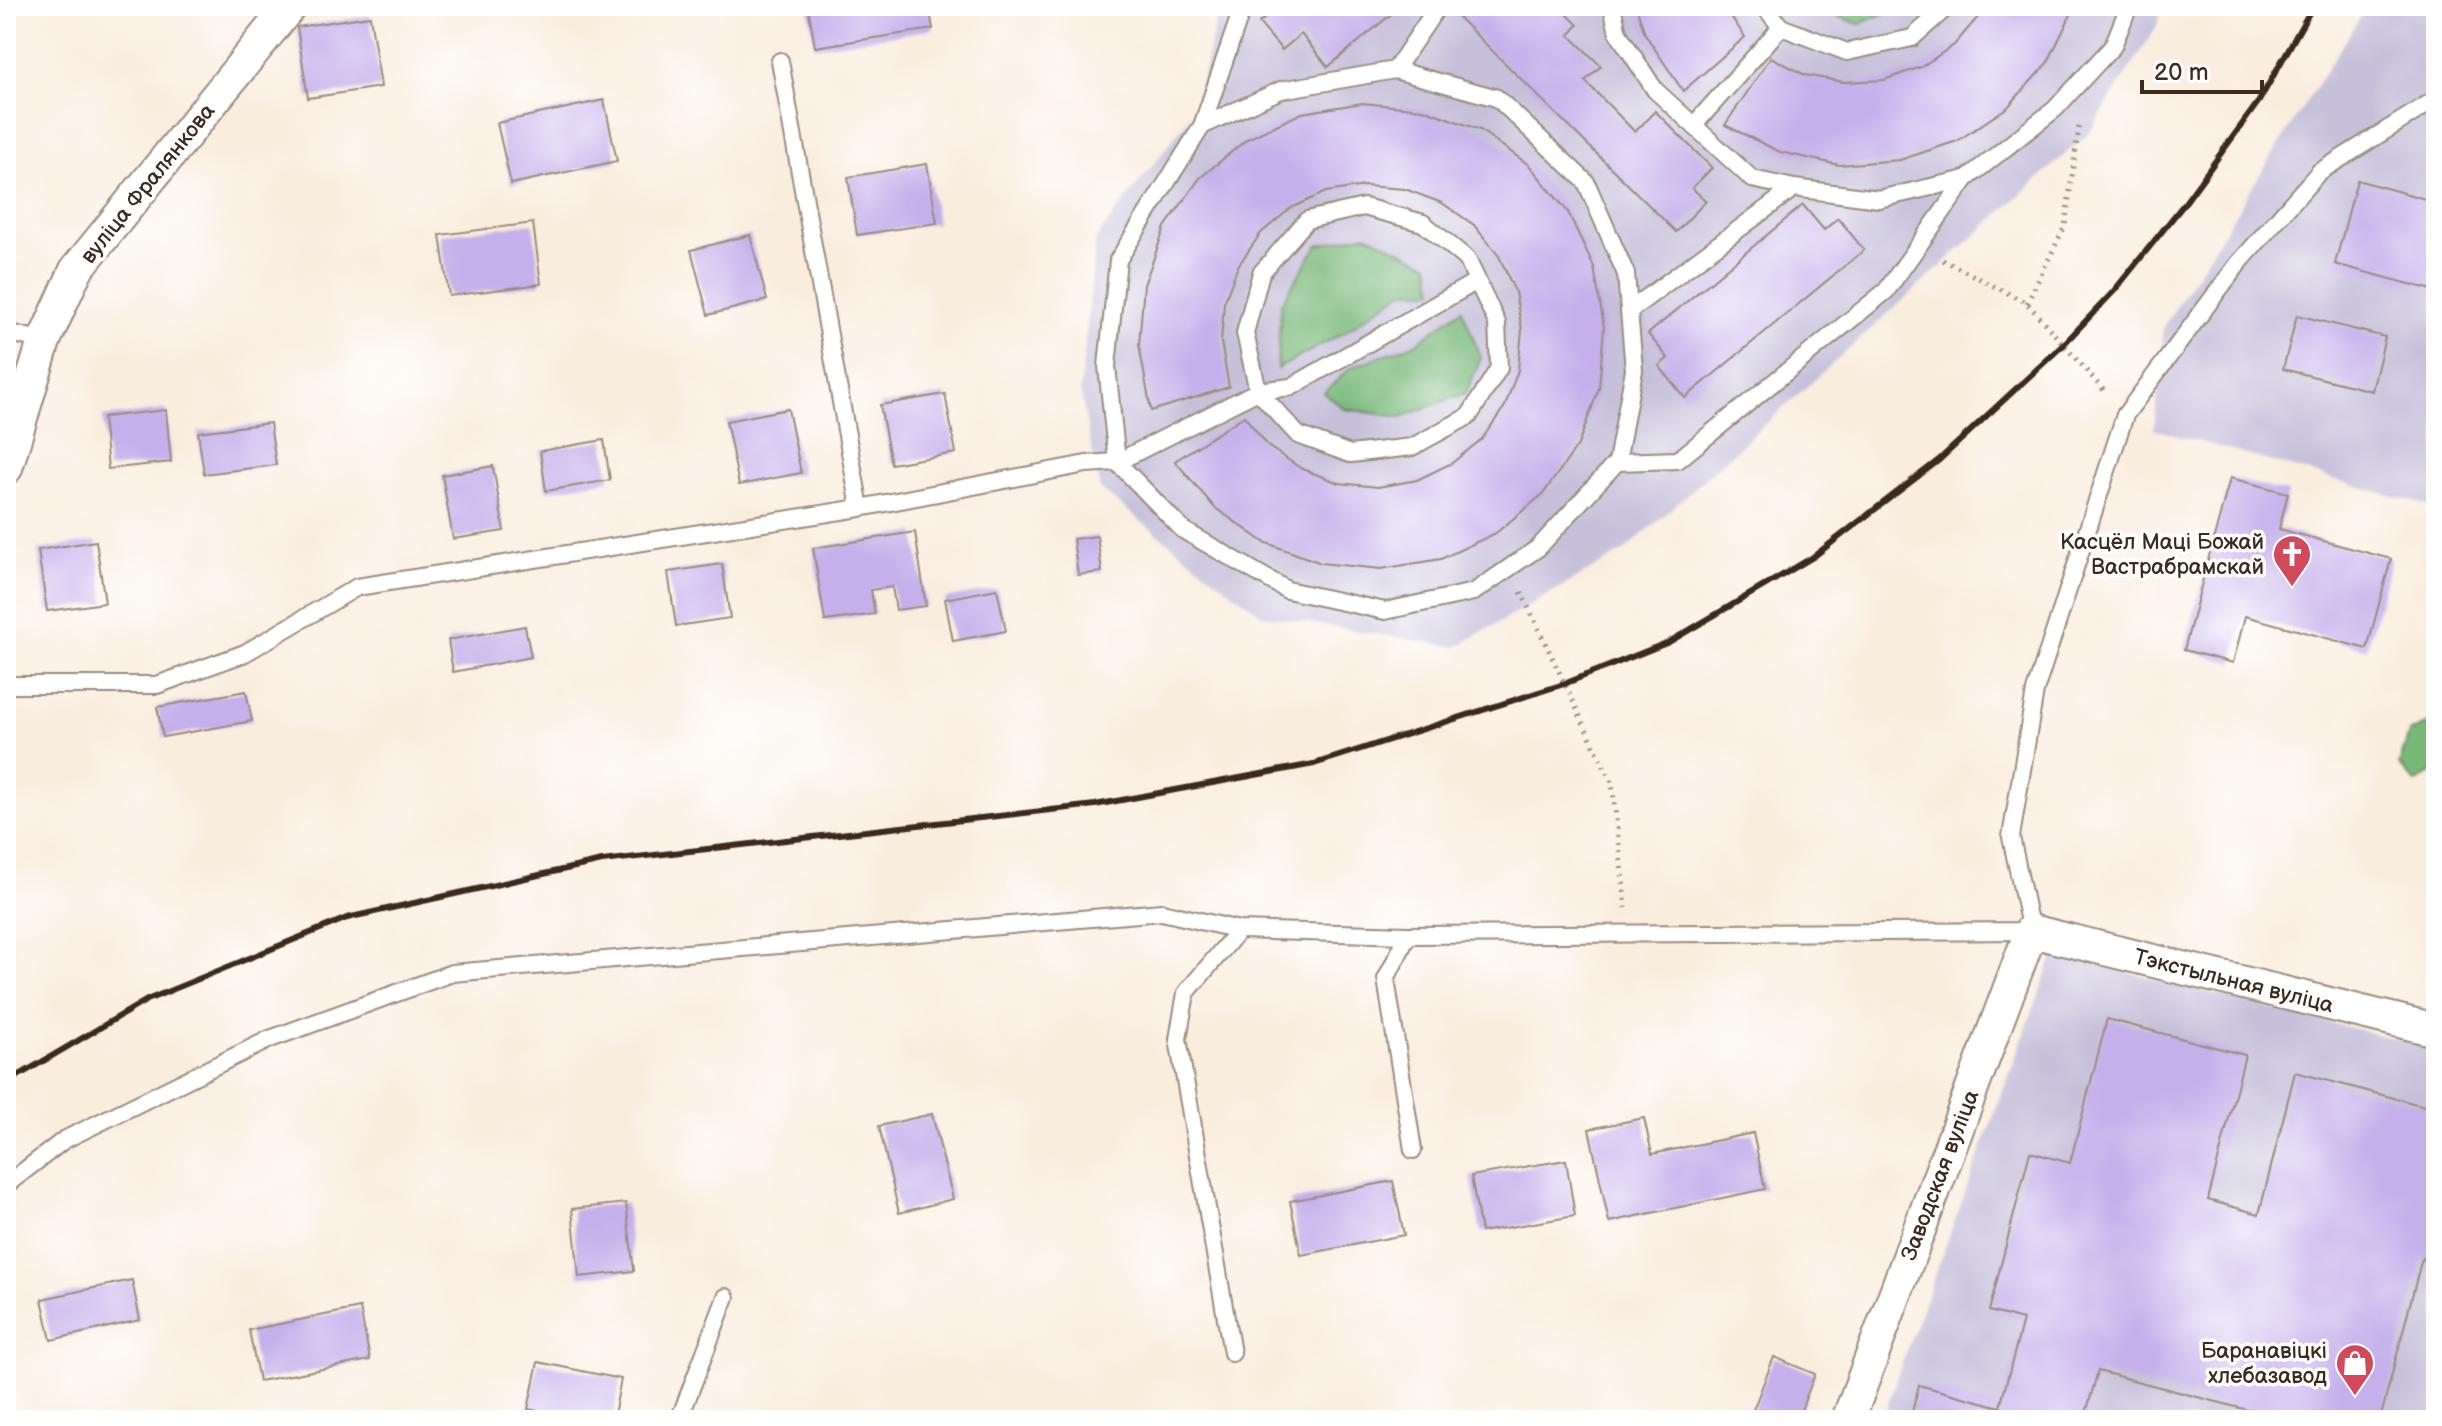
<svg xmlns="http://www.w3.org/2000/svg" width="2442" height="1426" viewBox="0 0 2442 1426" font-family="'Balsamiq Sans',sans-serif">
<rect width="100%" height="100%" fill="#fff"/>
<filter id="ink" filterUnits="userSpaceOnUse"><feTurbulence type="fractalNoise" baseFrequency=".0125" numOctaves="2"/><feDisplacementMap in="SourceGraphic" scale="16" xChannelSelector="R" yChannelSelector="G"/><feConvolveMatrix kernelMatrix="1 2 1 2 8 2 1 2 1" color-interpolation-filters="sRGB"/></filter>
<filter id="wash" filterUnits="userSpaceOnUse"><feTurbulence type="fractalNoise" baseFrequency=".006" numOctaves="4" result="noise"/><feDisplacementMap in="SourceGraphic" scale="32" xChannelSelector="R" yChannelSelector="G"/><feGaussianBlur stdDeviation="1.8" result="paint"/><feColorMatrix in="noise" values="0 0 0 0 0 0 0 0 0 0 0 0 0 0 0 0 0 1.4 0 .05"/><feComposite in="paint" operator="in"/></filter>
<g filter="url(#wash)">
<rect width="100%" height="100%" fill="#f9edde"/>
<g fill="#c6c0da">
<polygon points="1215,6 2160,6 2159,23 2089,133 1623,552 1456,647 1262,615 1100,489 1080,391 1096,238 1194,112 1216,21"/>
<polygon points="2367,6 2436,6 2436,508 2154,429 2164,326"/>
<polygon points="2054,954 2436,1049 2436,1420 1883,1420 1896,1379"/>
</g>
<g fill="#78b879" stroke="#5a714c" stroke-width="2">
<polygon points="1807,6 1901,6 1859,24"/>
<polygon points="1366,234 1429,264 1434,291 1403,291 1345,332 1277,369 1281,303 1318,245"/>
<polygon points="1462,309 1481,358 1466,393 1401,417 1345,409 1324,393 1351,367 1417,343"/>
<polygon points="2436,720 2436,770 2415,783 2399,765 2409,733"/>
</g>
<g id="blocks">
<g fill="#c5b0eb">
<polygon points="808,6 929,6 933,29 815,47"/>
<polygon points="1280,6 1401,6 1328,67 1301,34 1282,50 1259,23"/>
<polygon points="1465,6 1559,6 1578,25 1569,35 1601,66 1585,81 1635,132 1655,111 1712,168 1692,188 1706,201 1676,232 1456,15"/>
<polygon points="1636,6 1724,6 1745,37 1683,91 1645,34"/>
<polygon points="1984,6 2075,6 2048,62 2008,107 1957,141 1900,160 1839,165 1780,152 1725,125 1771,57 1805,75 1844,82 1884,80 1921,67 1954,45 1979,16"/>
<polygon points="370,16 381,87 308,98 297,27"/>
<polygon points="604,100 617,161 511,184 497,123"/>
<polygon points="1362,103 1423,109 1480,130 1529,165 1568,212 1594,267 1604,327 1599,388 1578,445 1543,494 1496,533 1441,559 1381,569 1321,563 1264,542 1214,507 1175,461 1244,416 1269,447 1302,469 1339,483 1378,487 1417,480 1452,463 1482,439 1505,406 1518,370 1522,330 1515,292 1499,256 1474,225 1442,203 1405,189 1365,186 1326,192 1291,208 1261,233 1238,266 1224,303 1221,342 1229,387 1151,411 1139,345 1144,285 1165,227 1200,178 1247,139 1302,113"/>
<polygon points="927,164 937,223 857,235 848,177"/>
<polygon points="2357,180 2436,202 2436,291 2335,264"/>
<polygon points="1803,205 1824,230 1838,218 1864,250 1685,398 1659,366 1668,358 1648,334"/>
<polygon points="533,223 541,284 449,296 440,235"/>
<polygon points="750,235 767,300 708,315 691,250"/>
<polygon points="2297,315 2385,337 2372,391 2283,369"/>
<polygon points="945,394 956,453 891,464 880,405"/>
<polygon points="788,409 801,473 739,485 726,421"/>
<polygon points="166,410 171,462 108,469 103,417"/>
<polygon points="270,423 276,465 204,474 198,432"/>
<polygon points="604,440 610,480 546,491 540,451"/>
<polygon points="493,466 504,531 453,539 442,475"/>
<polygon points="2230,478 2288,493 2279,529 2391,559 2367,649 2245,616 2233,663 2184,650"/>
<polygon points="915,532 926,606 896,610 892,587 871,590 875,614 825,621 813,548"/>
<polygon points="1097,536 1102,572 1078,575 1073,539"/>
<polygon points="96,541 105,603 47,611 38,550"/>
<polygon points="722,564 730,618 676,626 668,572"/>
<polygon points="997,589 1006,631 953,641 945,599"/>
<polygon points="525,626 531,657 453,672 448,640"/>
<polygon points="246,691 252,721 163,737 157,707"/>
<polygon points="2107,1019 2245,1055 2208,1200 2259,1214 2295,1072 2436,1109 2436,1135 2430,1158 2436,1159 2436,1262 2422,1258 2380,1420 2286,1420 2098,1371 2086,1413 2108,1420 1910,1420 1919,1385 2000,1407 2023,1320 1989,1311 2030,1152 2070,1163"/>
<polygon points="932,1114 953,1199 899,1213 879,1126"/>
<polygon points="1644,1118 1652,1154 1753,1133 1765,1189 1609,1222 1589,1129"/>
<polygon points="1566,1160 1575,1216 1481,1232 1471,1176"/>
<polygon points="1393,1181 1404,1235 1301,1255 1290,1201"/>
<polygon points="626,1203 634,1271 579,1277 572,1209"/>
<polygon points="132,1280 140,1320 51,1340 42,1299"/>
<polygon points="360,1308 370,1360 259,1381 249,1330"/>
<polygon points="1774,1357 1815,1374 1797,1420 1749,1420"/>
<polygon points="538,1362 621,1379 613,1420 581,1420 528,1409"/>
</g>
</g>
</g>
<g filter="url(#ink)">
<use href="#blocks" fill-opacity="0" stroke="#9a8c7e" stroke-width="2"/>
<g fill="none" stroke-linecap="round" stroke-linejoin="round">
<defs>
<g id="service">
<polyline points="1612,6 1618,33 1655,90 1752,179 1794,188 1879,199 1966,179"/>
<polyline points="1764,6 1781,27 1847,52 1912,38 1948,6"/>
<polyline points="780,61 860,508"/>
<polygon points="1395,70 1497,98 1586,182 1626,274 1634,370 1617,462 1538,548 1474,592 1385,611 1287,590 1183,530 1117,462 1107,366 1118,260 1202,126 1281,90"/>
<polyline points="1395,70 1438,6"/>
<polyline points="1694,125 1781,27"/>
<polyline points="1202,126 1243,6"/>
<polyline points="1629,311 1794,188"/>
<polyline points="6,332 44,341"/>
<polyline points="1258,391 1291,387 1477,281"/>
<polyline points="1617,462 1678,460 1886,291 1966,179 2055,109 2113,46 2129,6"/>
<polyline points="6,685 157,685 245,653 357,587 860,508 1086,464 1117,462 1258,391 1245,333 1261,273 1307,220 1364,207 1423,223 1467,259 1497,323 1499,368 1469,416 1412,447 1350,454 1298,435 1258,391"/>
<polyline points="1408,935 1386,979 1413,1150"/>
<polyline points="6,1185 64,1140 270,1039 452,973 1162,912 1239,930 1408,935 2031,931 2011,837 2035,691 2125,415 2238,264 2319,172 2436,99"/>
<polyline points="1232,1353 1178,1039 1186,993 1239,930"/>
<polyline points="679,1420 726,1297"/>
</g>
<g id="minor">
<polyline points="6,468 44,341 76,270 290,6"/>
<polyline points="1848,1420 2031,931 2436,1030"/>
</g>
</defs>
<use href="#service" stroke="#9a8c7e" stroke-width="20"/>
<use href="#minor" stroke="#9a8c7e" stroke-width="36"/>
<g stroke="#9a8c7e" stroke-width="5" stroke-dasharray="2 6" stroke-linecap="butt">
<polyline points="1943,260 2027,303 2106,393"/>
<polyline points="2027,303 2065,226 2079,126"/>
<polyline points="1521,592 1612,783 1626,908"/>
</g>
<use href="#service" stroke="#fff" stroke-width="16"/>
<use href="#minor" stroke="#fff" stroke-width="32"/>
<polyline stroke="#3b2a1e" stroke-width="6" points="6,1083 147,1000 347,918 602,861 1095,805 1314,764 1564,684 1669,642 1813,557 1939,460 2063,345 2114,291 2184,204 2259,101 2313,6"/>
</g>
</g>
<defs>
<symbol id="church-pin" viewBox="-11 -11 22 30"><path d="M0 17L-7.5 6A9.5 9.5 0 1 1 7.5 6Z" fill="#d1495b" stroke="#fff"/><path d="M-1.2-6h2.4v3.5h3.3v2.4h-3.3V6h-2.4V-.1h-3.3v-2.4h3.3Z" fill="#fff"/></symbol>
<symbol id="shop-pin" viewBox="-11 -11 22 30"><path d="M0 17L-7.5 6A9.5 9.5 0 1 1 7.5 6Z" fill="#d1495b" stroke="#fff"/><path d="M-5-2.5h2.3a2.7 3.5 0 0 1 5.4 0H5L5.5 6h-11ZM-1.5-2.5h3a1.5 2.3 0 0 0-3 0Z" fill="#fff"/></symbol>
</defs>
<g fill-rule="evenodd">
<use href="#church-pin" x="2270" y="532" width="44" height="60"/>
<use href="#shop-pin" x="2333" y="1341" width="44" height="60"/>
</g>
<g text-anchor="middle" stroke-width="7" stroke-linejoin="round" paint-order="stroke">
<g font-size="22" fill="#3b2a1e" stroke="#fff">
<text transform="translate(147 183) rotate(-51)" y="8">вуліца Фралянкова</text>
<text transform="translate(2234 980) rotate(14)" y="8">Тэкстыльная вуліца</text>
<text transform="translate(1939 1175) rotate(-69)" y="8">Заводская вуліца</text>
</g>
<g font-size="22" fill="#3b2a1e" stroke="#fff" text-anchor="end">
<text x="2264" y="549">Касцёл Маці Божай<tspan x="2264" dy="25">Вастрабрамскай</tspan></text>
<text x="2327" y="1358">Баранавіцкі<tspan x="2327" dy="25">хлебазавод</tspan></text>
</g>
</g>
<rect width="2442" height="1426" fill="none" stroke="#fff" stroke-width="32"/>
<path d="M2142 80v12h120v-12" fill="none" stroke="#3b2a1e" stroke-width="4"/>
<text x="2154" y="80" font-size="24" fill="#3b2a1e" stroke="#ffffff" stroke-width="6" paint-order="stroke">20 m</text>
</svg>
